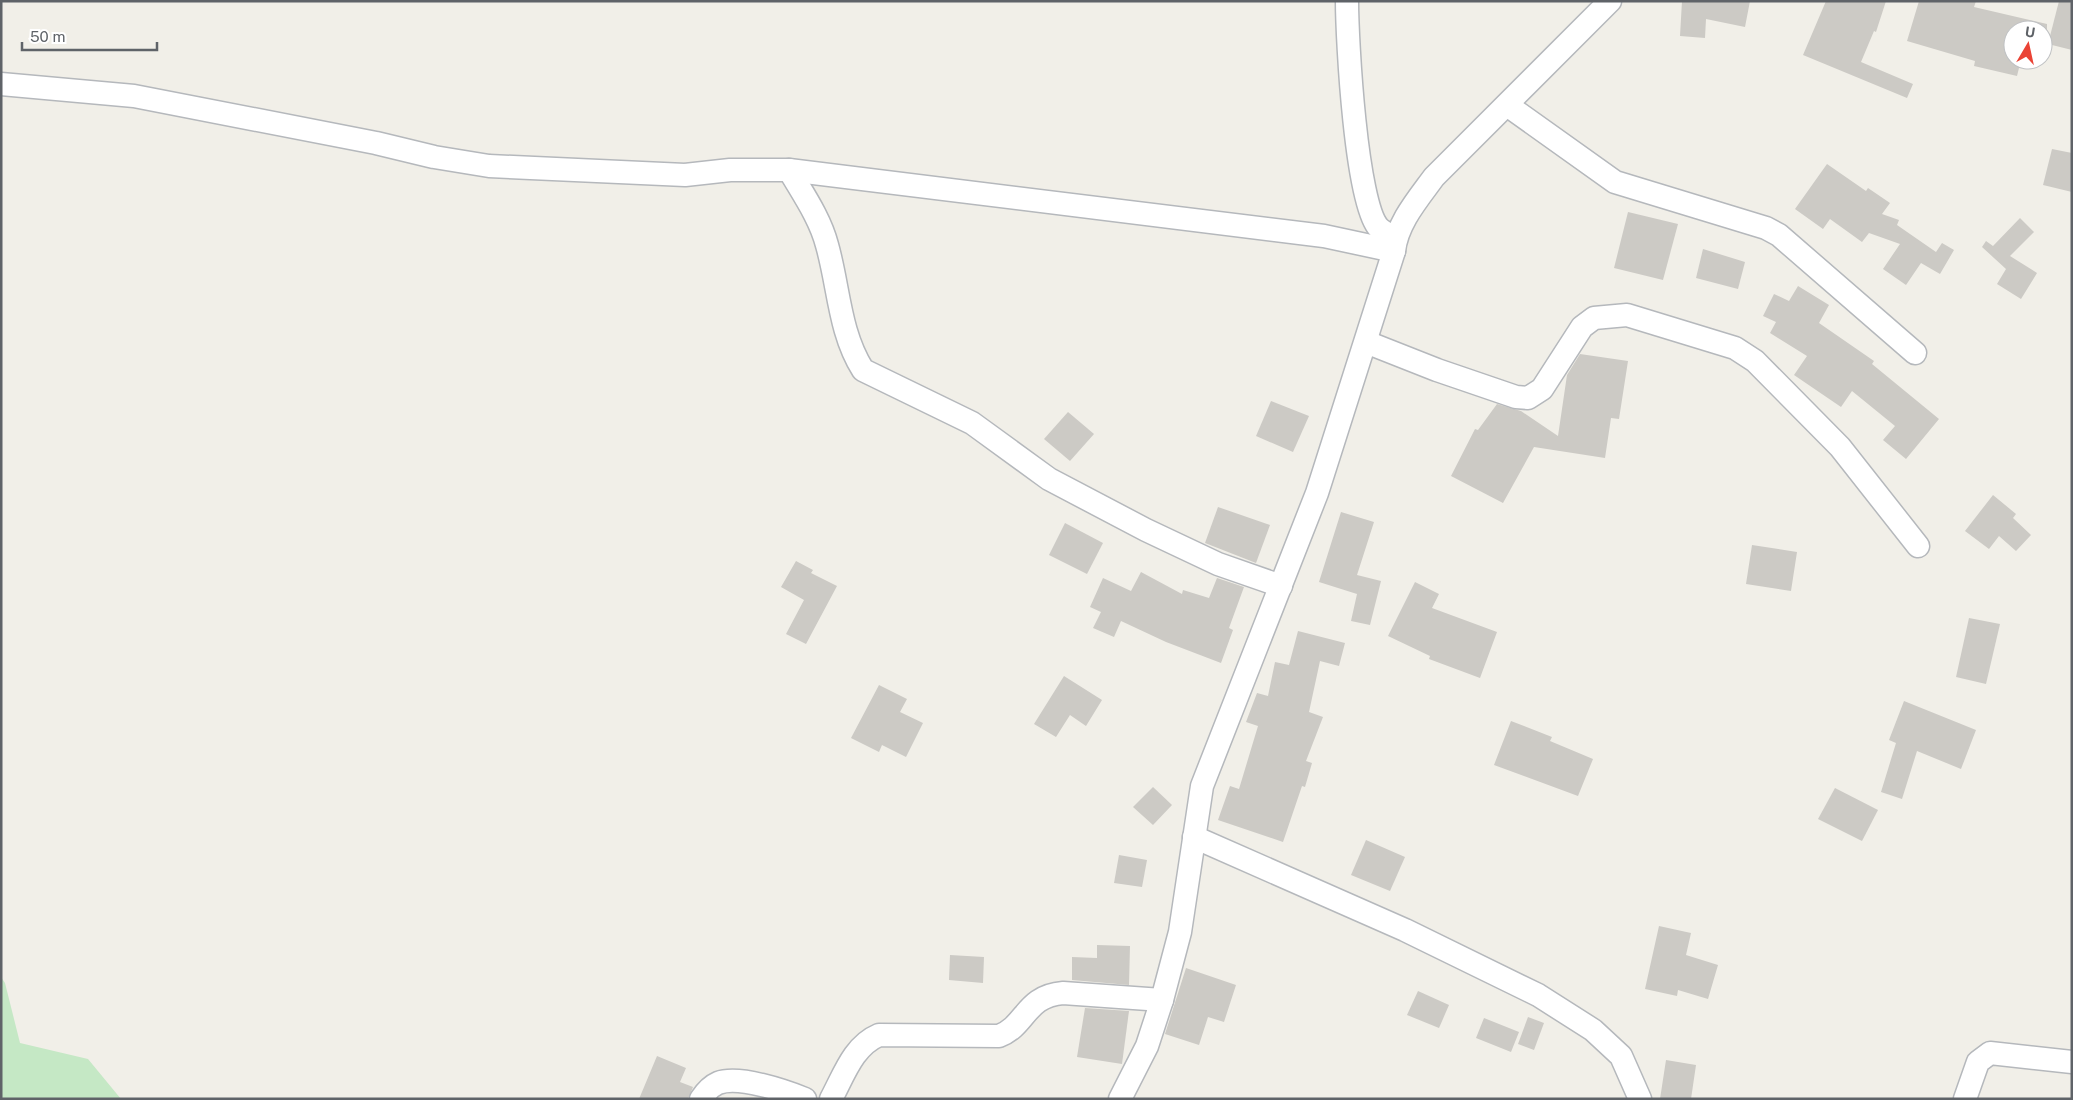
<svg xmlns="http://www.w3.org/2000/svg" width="2073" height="1100" viewBox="0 0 2073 1100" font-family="'Public Sans',sans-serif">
<rect width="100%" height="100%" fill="#f1efe8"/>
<polygon fill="#c5e8c5" points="1,977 5,983 20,1043 88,1059 121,1099 1,1099"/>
<g fill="#cccac5">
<polygon points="1682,1 1750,1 1745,27 1706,19 1705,38 1680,36"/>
<polygon points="1826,1 1886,1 1876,32 1874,31 1861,62 1913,84 1907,98 1803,55"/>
<polygon points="1919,1 1976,1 1974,7 2047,24 2047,30 2013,30 2013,60 2021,60 2017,76 1974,66 1975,61 1907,41"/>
<polygon points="2059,1 2072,1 2072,50 2048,44"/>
<polygon points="2052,149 2072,153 2072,192 2043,185"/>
<polygon points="1827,164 1866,191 1868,188 1890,203 1882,214 1899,220 1897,225 1936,252 1942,243 1954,250 1940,274 1921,263 1906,285 1883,269 1900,244 1869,233 1862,242 1830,219 1823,229 1795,209"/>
<polygon points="1628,212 1678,224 1663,280 1614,268"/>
<polygon points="2020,218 2034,232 2010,256 2037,273 2021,299 1997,284 2006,269 1982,247 1986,241 1993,246"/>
<polygon points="1703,249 1745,262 1738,289 1696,278"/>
<polygon points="1798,286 1829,305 1819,323 1874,361 1872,364 1939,419 1906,459 1883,440 1895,426 1852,391 1841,407 1794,375 1807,356 1770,333 1776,322 1763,316 1774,294 1789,301"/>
<polygon points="1580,354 1628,361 1619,419 1611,418 1605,458 1534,447 1503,503 1451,476 1475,429 1478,430 1497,404 1521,411 1558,436 1567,375"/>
<polygon points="1271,401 1309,416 1293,452 1256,436"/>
<polygon points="1068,412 1094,434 1070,461 1044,439"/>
<polygon points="1993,495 2016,514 2013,518 2031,535 2016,551 1999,536 1989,549 1965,531"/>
<polygon points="1218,507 1270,525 1256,563 1205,543"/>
<polygon points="1341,512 1374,522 1357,575 1381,581 1370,625 1351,621 1357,594 1319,582"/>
<polygon points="1065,523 1103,543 1087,574 1049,555"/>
<polygon points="1752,545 1797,552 1791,591 1746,584"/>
<polygon points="796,561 813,570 811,573 837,586 806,644 786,634 804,600 781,587"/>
<polygon points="1141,572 1182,594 1183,590 1209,598 1217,578 1244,587 1229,628 1233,630 1221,663 1166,642 1121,621 1114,637 1093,628 1101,612 1090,607 1103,578 1131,591"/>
<polygon points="1415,582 1439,594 1432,608 1497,632 1480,678 1429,659 1430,656 1388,636"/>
<polygon points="1969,618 2000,624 1986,684 1956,677"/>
<polygon points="1298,631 1345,643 1339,666 1320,661 1309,712 1323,717 1306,761 1312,763 1305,787 1302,786 1283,842 1218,820 1230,786 1239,789 1258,726 1246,722 1257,693 1268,696 1275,662 1289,665"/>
<polygon points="1064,676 1102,700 1086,726 1070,715 1056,737 1034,724"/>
<polygon points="879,685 907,699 900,712 923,723 906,757 882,745 879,752 851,738"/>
<polygon points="1904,701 1976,730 1961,769 1917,751 1902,799 1881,792 1896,743 1889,740"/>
<polygon points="1511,721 1552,737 1550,741 1593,759 1578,796 1494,765"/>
<polygon points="1153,787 1172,805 1153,825 1133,807"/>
<polygon points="1835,788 1878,810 1862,841 1818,819"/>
<polygon points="1366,840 1405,857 1390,891 1351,875"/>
<polygon points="1119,855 1147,860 1142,887 1114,883"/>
<polygon points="1659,926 1691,933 1686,955 1718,965 1708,999 1678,990 1677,996 1645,989"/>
<polygon points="1097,945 1130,946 1129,985 1072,980 1072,957 1097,958"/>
<polygon points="950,955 984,957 983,983 949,980"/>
<polygon points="1186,968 1236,985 1224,1022 1208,1017 1199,1045 1165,1034"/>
<polygon points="1418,991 1449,1005 1439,1028 1407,1015"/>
<polygon points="1085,1008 1129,1011 1122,1064 1077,1057"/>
<polygon points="1528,1017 1544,1023 1534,1050 1518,1044"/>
<polygon points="1484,1018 1519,1032 1511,1052 1476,1038"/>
<polygon points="657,1056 686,1068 680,1082 693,1087 688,1099 639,1099"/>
<polygon points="1666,1060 1696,1065 1691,1099 1660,1099"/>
</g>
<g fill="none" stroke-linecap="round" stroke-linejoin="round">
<defs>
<g id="minor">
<path d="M1347,1C1347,39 1356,205 1379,228C1383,232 1391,235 1395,238"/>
<polyline points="1,84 134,96 376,143 434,157 489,166 685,175 730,170 789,170 1324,236 1394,251"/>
<polyline points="1507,105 1615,182 1766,228 1779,235 1915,353"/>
<path d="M789,170C803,194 820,218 827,245C839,287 839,332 863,370L972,423L1049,479L1146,530L1218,564L1281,586"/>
<polyline points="1366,342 1437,370 1516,397 1528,398 1542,389 1582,327 1594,318 1627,315 1735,348 1755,361 1840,447 1918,546"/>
<polyline points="1194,837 1405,930 1538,995 1593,1030 1621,1056 1640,1099"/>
<path d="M701,1099C705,1093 711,1086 718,1083C739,1075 785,1091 805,1099"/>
<path d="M831,1099C844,1075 853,1046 879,1035L999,1036C1026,1026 1025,996 1063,993L1162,1000"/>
<path d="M1120,1099L1147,1046L1162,1000L1180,932L1202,786L1317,493L1394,251C1397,223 1418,199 1434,177L1610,1"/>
<polyline points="1965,1099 1978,1062 1990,1053 2072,1062"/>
</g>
</defs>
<use href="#minor" stroke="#b5b8bc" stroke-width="25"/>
<use href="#minor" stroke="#fff" stroke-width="22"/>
</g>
<rect width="2073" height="1100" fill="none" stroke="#5f6368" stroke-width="5"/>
<g transform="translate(2028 45) rotate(9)"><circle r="24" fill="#ffffff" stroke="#bfc1c3"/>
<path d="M0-4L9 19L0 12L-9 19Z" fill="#ea4335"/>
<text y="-8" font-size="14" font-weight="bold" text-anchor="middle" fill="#5f6368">U</text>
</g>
<path d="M22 42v8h135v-8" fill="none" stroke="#5f6368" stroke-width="2.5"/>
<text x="30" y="42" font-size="15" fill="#5f6368" stroke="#ffffff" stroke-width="4" paint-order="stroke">50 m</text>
</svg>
